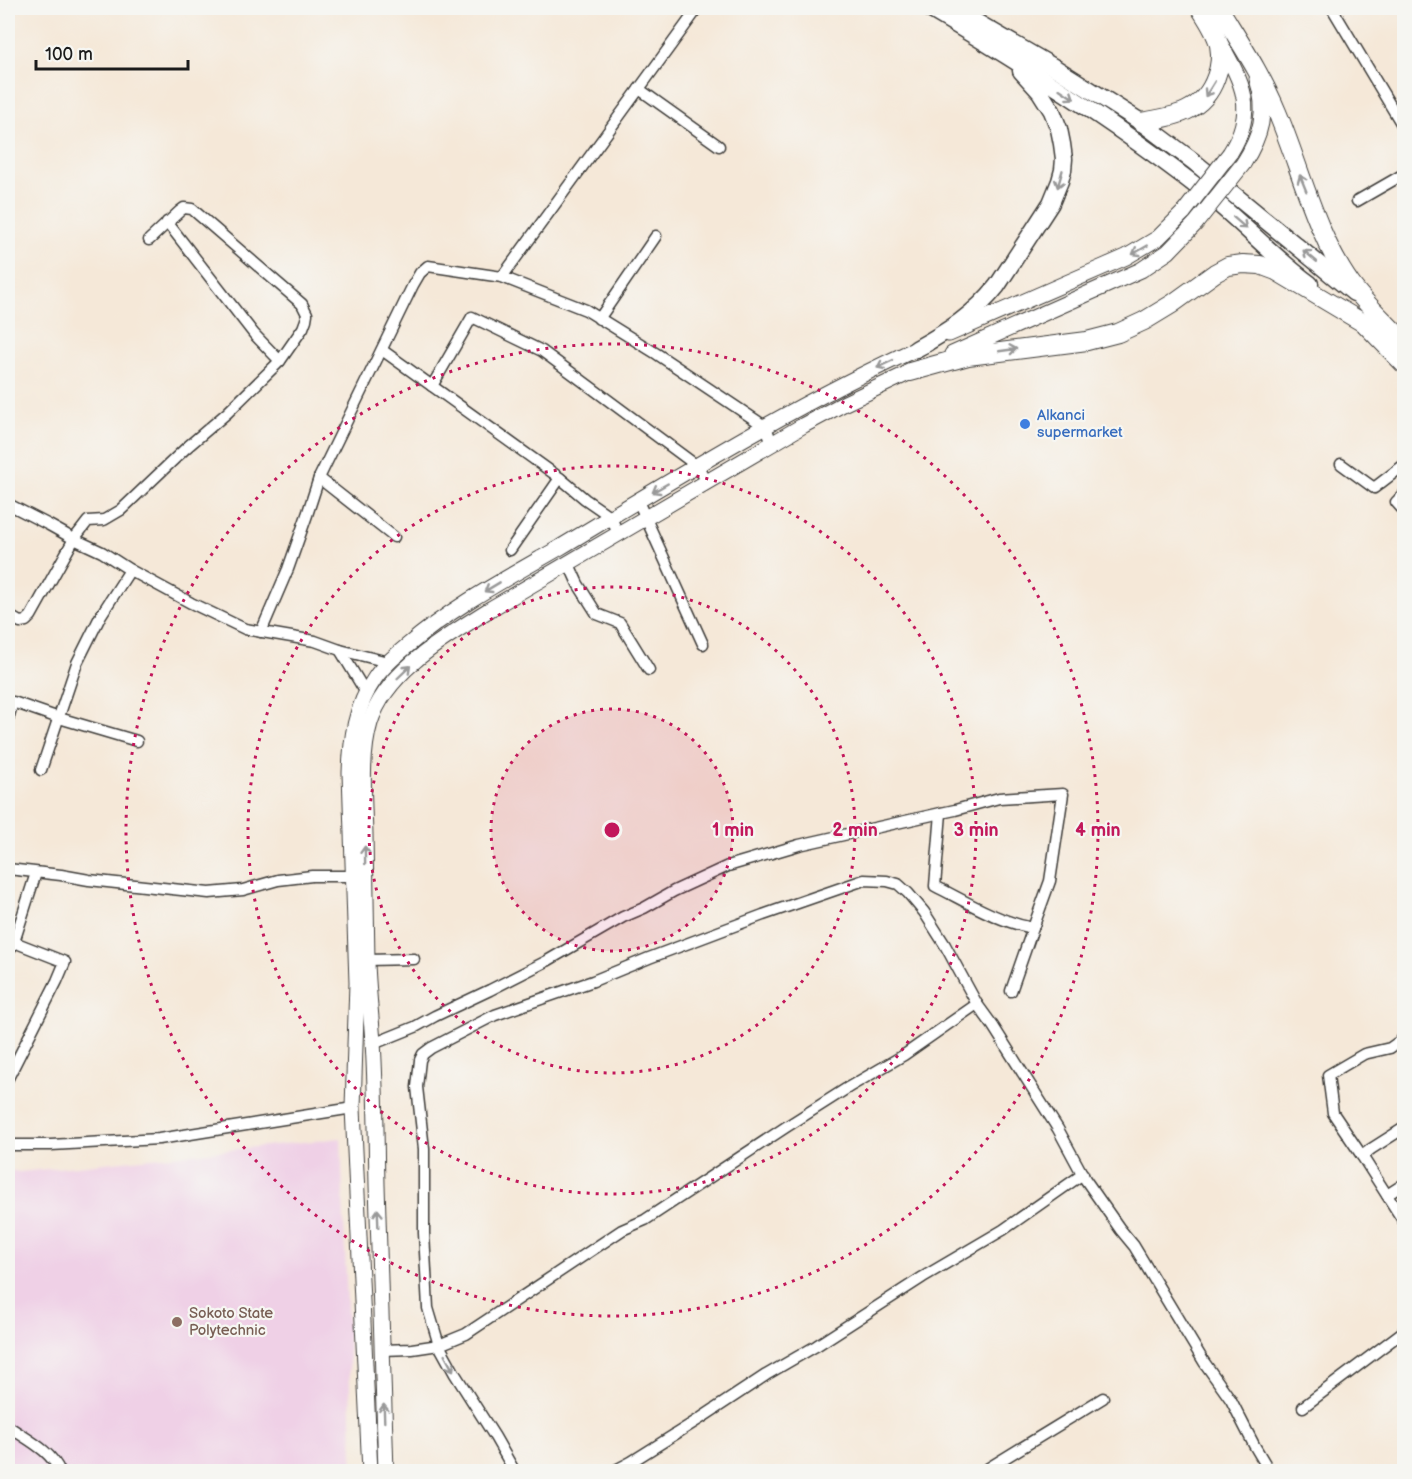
<svg xmlns="http://www.w3.org/2000/svg" width="1412" height="1479" viewBox="0 0 1412 1479" font-family="'Balsamiq Sans',sans-serif">
<rect width="100%" height="100%" fill="#f6f6f2"/>
<filter id="ink" filterUnits="userSpaceOnUse"><feTurbulence type="fractalNoise" baseFrequency=".0167" numOctaves="2"/><feDisplacementMap in="SourceGraphic" scale="12" xChannelSelector="R" yChannelSelector="G"/><feConvolveMatrix kernelMatrix="1 2 1 2 8 2 1 2 1" color-interpolation-filters="sRGB"/></filter>
<filter id="wash" filterUnits="userSpaceOnUse"><feTurbulence type="fractalNoise" baseFrequency=".008" numOctaves="4" result="noise"/><feDisplacementMap in="SourceGraphic" scale="24" xChannelSelector="R" yChannelSelector="G"/><feGaussianBlur stdDeviation="1.35" result="paint"/><feColorMatrix in="noise" values="0 0 0 0 0 0 0 0 0 0 0 0 0 0 0 0 0 1.4 0 .05"/><feComposite in="paint" operator="in"/></filter>
<g filter="url(#wash)">
<rect width="100%" height="100%" fill="#f5e8d8"/>
<polygon fill="#efd0e6" points="341,1138 353,1471 8,1472 8,1170 20,1172"/>
</g>
<g filter="url(#ink)">
<g fill="none" stroke-linecap="round" stroke-linejoin="round">
<defs>
<g id="street">
<polyline points="1332,8 1404,128"/>
<polyline points="639,89 719,146"/>
<polyline points="1357,201 1404,174"/>
<polyline points="167,222 254,334 280,361"/>
<polyline points="502,277 698,8"/>
<polyline points="599,319 656,236"/>
<polyline points="382,350 560,478 585,499 611,517 618,534"/>
<polyline points="432,386 472,317 542,351 697,466 707,481"/>
<polyline points="1341,464 1374,488 1404,465"/>
<polyline points="319,478 394,537"/>
<polyline points="1404,494 1396,502 1404,511"/>
<polyline points="638,501 703,644"/>
<polyline points="8,504 49,525 74,539 102,552 130,570 191,603 245,629 315,641 340,650 388,662"/>
<polyline points="510,550 560,478"/>
<polyline points="569,564 578,584 597,614 620,623 649,670"/>
<polyline points="8,615 20,622 26,621 31,616 74,539 88,521 104,520 121,510 186,448 227,413 280,361 303,328 306,320 307,314 302,304 192,209 184,208 180,211 149,240"/>
<polyline points="261,632 288,569 307,515 319,478 413,285 420,273 428,266 502,277 586,310 657,354 766,427 772,443"/>
<polyline points="340,650 366,693"/>
<polyline points="8,719 13,702 59,718 137,741"/>
<polyline points="41,770 77,663 101,615 130,570"/>
<polyline points="941,813 955,810 999,798 1063,794 1050,881 1033,928"/>
<polyline points="8,869 61,875 89,880 209,893 243,890 278,880 312,876 353,876"/>
<polyline points="8,953 14,942 36,873"/>
<polyline points="367,960 414,959"/>
<path d="M373,1044L415,1027L435,1016L490,990L547,961L623,917L644,908L674,891L728,866L799,845L941,813L935,886C967,902 999,922 1033,928L1011,991"/>
<polyline points="8,1078 57,981 65,962 14,942"/>
<polyline points="1404,1128 1371,1149 1362,1156 1404,1222"/>
<polyline points="8,1145 51,1145 159,1139 353,1108"/>
<polyline points="1362,1156 1333,1113 1328,1075 1364,1054 1390,1048 1404,1038"/>
<polyline points="1387,1195 1404,1184"/>
<polyline points="382,1350 412,1349 439,1345 466,1334 622,1230 645,1220 786,1127 849,1087 904,1055 977,1004"/>
<polyline points="1303,1407 1404,1331"/>
<path d="M8,1426C26,1439 51,1450 60,1472"/>
<polyline points="515,1472 495,1437 455,1374 439,1345 428,1308 424,1233 424,1149 417,1087 420,1060 423,1054 431,1048 495,1015 593,981 649,958 763,915 864,880 887,881 898,884 908,893 924,912 945,945 977,1004 993,1026 1058,1129 1085,1179 1120,1229 1134,1246 1204,1362 1231,1400 1254,1445 1270,1472"/>
<polyline points="612,1472 631,1462 701,1418 766,1375 816,1346 923,1277 1003,1230 1083,1174"/>
<polyline points="982,1472 1103,1398"/>
</g>
<g id="secondary">
<path d="M1219,41C1242,82 1258,109 1230,153"/>
<path d="M1243,164C1261,136 1268,112 1257,79"/>
<polyline points="949,334 1126,257 1158,238 1184,212"/>
<polyline points="952,354 1141,270 1168,252 1196,223"/>
<path d="M370,1472L353,1108L357,983L350,773C351,739 355,707 375,678C383,666 395,656 407,646C452,607 507,578 559,548C679,476 800,401 927,344"/>
<path d="M386,1472C383,1376 380,1280 377,1185C376,1137 376,1089 373,1042C371,1015 368,989 367,963C366,920 366,877 365,834C364,799 360,757 370,723C386,670 448,636 492,608L804,425L845,403L919,368"/>
</g>
<g id="primary">
<path d="M928,8C1023,64 1117,124 1204,192C1241,221 1273,257 1310,284"/>
<polyline points="952,8 1057,69 1141,122 1193,161 1354,293"/>
<path d="M916,349C948,331 974,315 997,286L1051,203L1060,181L1063,170L1064,159L1062,144L1059,129L1052,111L1040,92L1021,71"/>
</g>
<g id="highway">
<path d="M1219,8C1239,41 1262,75 1277,112C1301,169 1315,233 1351,284C1366,305 1387,323 1404,342"/>
<path d="M1141,122C1174,117 1204,112 1216,77C1220,67 1221,56 1219,45C1216,32 1207,19 1200,8"/>
<polyline points="910,372 968,356 1087,341 1118,333 1144,321 1172,304 1215,273 1228,266 1243,264 1260,265 1276,271 1365,324 1404,364"/>
</g>
</defs>
<use href="#street" stroke="#3d3b38" stroke-width="13"/>
<use href="#secondary" stroke="#3d3b38" stroke-width="17"/>
<use href="#primary" stroke="#3d3b38" stroke-width="19"/>
<use href="#highway" stroke="#3d3b38" stroke-width="20"/>
<use href="#street" stroke="#fff" stroke-width="10"/>
<use href="#secondary" stroke="#fff" stroke-width="15"/>
<use href="#primary" stroke="#fff" stroke-width="16"/>
<use href="#highway" stroke="#fff" stroke-width="18"/>
<defs>
<g id="secondary-bridge">
<polyline points="1184,212 1230,153"/>
<polyline points="1196,223 1243,164"/>
</g>
</defs>
<use href="#secondary-bridge" stroke="#3d3b38" stroke-width="17" stroke-linecap="butt"/>
<use href="#secondary-bridge" stroke="#fff" stroke-width="15"/>
</g>
<defs><path id="oneway-shaft" d="M-6 0H5M1.5-3L5.5 0L1.5 3" fill="none" stroke-width="1.6" stroke-linecap="round" stroke-linejoin="round" transform="scale(1.5)"/></defs>
<g stroke="#999">
<use href="#oneway-shaft" transform="translate(1210 89) rotate(122)"/>
<use href="#oneway-shaft" transform="translate(1067 94) rotate(34)"/>
<use href="#oneway-shaft" transform="translate(1060 179) rotate(106)"/>
<use href="#oneway-shaft" transform="translate(1303 183) rotate(-112)"/>
<use href="#oneway-shaft" transform="translate(1240 223) rotate(41)"/>
<use href="#oneway-shaft" transform="translate(1140 250) rotate(150)"/>
<use href="#oneway-shaft" transform="translate(1310 256) rotate(-140)"/>
<use href="#oneway-shaft" transform="translate(1008 350) rotate(-8)"/>
<use href="#oneway-shaft" transform="translate(885 364) rotate(154)"/>
<use href="#oneway-shaft" transform="translate(660 488) rotate(150)"/>
<use href="#oneway-shaft" transform="translate(492 587) rotate(149)"/>
<use href="#oneway-shaft" transform="translate(404 672) rotate(-44)"/>
<use href="#oneway-shaft" transform="translate(365 855) rotate(-91)"/>
<use href="#oneway-shaft" transform="translate(378 1218) rotate(-92)"/>
<use href="#oneway-shaft" transform="translate(449 1363) rotate(61)"/>
<use href="#oneway-shaft" transform="translate(384 1413) rotate(-92)"/>
</g>
</g>
<circle cx="612" cy="830" r="121" fill="#c2185b" fill-opacity=".12"/>
<g fill="none" stroke="#c2185b" stroke-width="3" stroke-dasharray="3 6">
<circle cx="612" cy="830" r="121"/>
<circle cx="612" cy="830" r="243"/>
<circle cx="612" cy="830" r="364"/>
<circle cx="612" cy="830" r="486"/>
</g>
<circle fill="#3f7fe0" stroke="#f6f6f2" stroke-width="2" cx="1025" cy="424" r="6"/>
<circle fill="#8d6e63" stroke="#f6f6f2" stroke-width="2" cx="177" cy="1322" r="6"/>
<g text-anchor="middle" stroke-width="4.5" stroke-linejoin="round" paint-order="stroke">
<g font-size="15" fill="#366cbe" stroke="#f6f6f2" text-anchor="start">
<text x="1037" y="420">Alkanci<tspan x="1037" dy="17">supermarket</tspan></text>
</g>
<g font-size="15" fill="#785e54" stroke="#f6f6f2" text-anchor="start">
<text x="189" y="1318">Sokoto State<tspan x="189" dy="17">Polytechnic</tspan></text>
</g>
</g>
<circle cx="612" cy="830" r="9" fill="#c2185b" stroke="#f6f6f2" stroke-width="3"/>
<g font-size="18" text-anchor="middle" font-weight="bold" fill="#c2185b" stroke="#f6f6f2" stroke-width="4.5" stroke-linejoin="round" paint-order="stroke">
<text x="733" y="836">1 min</text>
<text x="855" y="836">2 min</text>
<text x="976" y="836">3 min</text>
<text x="1098" y="836">4 min</text>
</g>
<rect width="1412" height="1479" fill="none" stroke="#f6f6f2" stroke-width="30"/>
<path d="M36 60v9h152v-9" fill="none" stroke="#1c1c1c" stroke-width="3"/>
<text x="45" y="60" font-size="18" fill="#1c1c1c" stroke="#f6f6f2" stroke-width="4.5" paint-order="stroke">100 m</text>
</svg>
